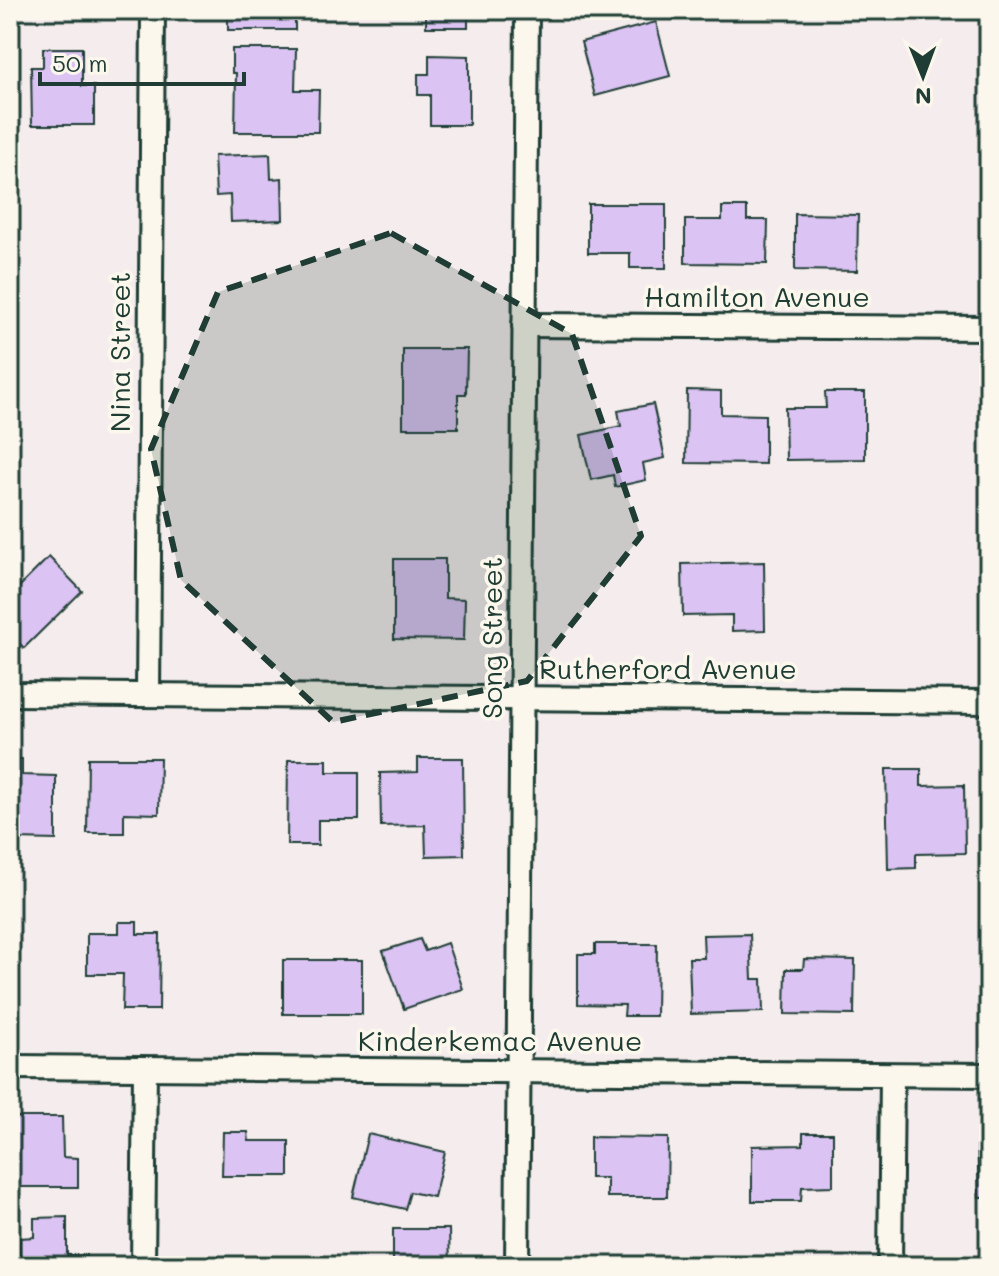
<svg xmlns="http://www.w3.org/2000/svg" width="999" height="1276" viewBox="0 0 999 1276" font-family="Mali,sans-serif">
<rect width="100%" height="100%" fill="#f5eded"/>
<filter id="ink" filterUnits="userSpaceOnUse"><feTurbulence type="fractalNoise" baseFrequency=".0125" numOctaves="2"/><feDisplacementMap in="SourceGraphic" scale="16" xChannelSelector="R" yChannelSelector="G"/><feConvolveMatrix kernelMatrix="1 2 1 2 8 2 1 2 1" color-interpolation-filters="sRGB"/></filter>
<g filter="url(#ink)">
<g fill="#dbc3f3" stroke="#1f3d34" stroke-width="2">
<rect x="228" y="10" width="67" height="20"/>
<rect x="426" y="10" width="42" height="17"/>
<polygon points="984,17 989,17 989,64 983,64"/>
<polygon points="656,22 670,76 595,96 581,42"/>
<polygon points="43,48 82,48 82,86 94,86 94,125 32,125 31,67 43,67"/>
<polygon points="232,49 296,49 295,90 319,90 318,132 235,132 236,73 232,73"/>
<polygon points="429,55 469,56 469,125 430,125 430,95 418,95 418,74 429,74"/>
<polygon points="270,154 271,179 282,178 283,220 231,222 230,195 216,196 214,156"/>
<polygon points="588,204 666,204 666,268 630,268 630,253 588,253"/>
<polygon points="722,207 747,207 747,220 768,220 767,264 685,263 685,220 722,220"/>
<polygon points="795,214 858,215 857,271 795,270"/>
<polygon points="403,349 467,349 466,394 458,394 458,428 403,428"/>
<polygon points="687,390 721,391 721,414 765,415 765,464 686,463"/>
<polygon points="987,390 989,390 989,426 986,426"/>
<polygon points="825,392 865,392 865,459 786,460 785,408 826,408"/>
<polygon points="653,404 665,458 643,463 646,480 615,487 613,475 591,480 581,435 621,426 618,411"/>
<polygon points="49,557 82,591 24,648 10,634 10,596"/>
<polygon points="394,559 445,559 445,598 465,599 464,640 394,639"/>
<polygon points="764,562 765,630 732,631 732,615 683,616 682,564"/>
<rect x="988" y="564" width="1" height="69"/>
<polygon points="88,758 160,758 159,814 124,813 124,833 87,833"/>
<polygon points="418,758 463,758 464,855 426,856 425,825 381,826 380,773 418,772"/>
<polygon points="10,759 22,759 22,775 56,776 56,840 17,839 17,825 10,825"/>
<polygon points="288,760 327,760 327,772 359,772 359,820 318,820 318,845 287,845"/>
<polygon points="886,769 921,769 921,786 964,785 965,853 916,854 916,868 888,869"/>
<polygon points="119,922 137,922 137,934 160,934 159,1010 122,1010 123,974 87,974 87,933 119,933"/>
<polygon points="750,934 752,979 762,979 763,1012 691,1014 689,958 704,958 703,935"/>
<polygon points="420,939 425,951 447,943 463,989 404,1009 383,951"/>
<polygon points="595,944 657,944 656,1016 624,1016 625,1005 578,1004 578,954 595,954"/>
<polygon points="804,959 855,960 854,1015 785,1014 786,969 803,969"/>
<rect x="283" y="960" width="79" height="54"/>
<polygon points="10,1117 62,1117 63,1157 78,1158 78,1187 10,1187"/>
<polygon points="223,1132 248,1132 249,1141 289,1141 289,1176 222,1176"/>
<polygon points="803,1133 833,1133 833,1186 802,1187 801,1201 752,1201 752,1146 803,1145"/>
<polygon points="368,1134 445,1152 434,1197 410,1192 405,1209 353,1197"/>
<polygon points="989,1136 989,1197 979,1197 977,1137"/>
<polygon points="590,1137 668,1138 667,1197 607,1197 607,1178 590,1178"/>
<polygon points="67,1217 67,1255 86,1255 86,1266 20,1266 20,1238 34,1237 34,1218"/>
<polygon points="393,1229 449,1229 450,1266 393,1266"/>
</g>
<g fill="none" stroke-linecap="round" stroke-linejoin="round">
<defs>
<g id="minor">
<polyline points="524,325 989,328"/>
<polyline points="10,694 989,702"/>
<polyline points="148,695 153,10"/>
<polyline points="10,1067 989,1075"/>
<polyline points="143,1266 145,1069"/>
<polyline points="517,1266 527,10"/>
<polyline points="890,1266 892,1075"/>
</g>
</defs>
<use href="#minor" stroke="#1f3d34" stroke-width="28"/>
<use href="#minor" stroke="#fbf7ec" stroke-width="22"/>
</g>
</g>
<path fill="#1f3d34" fill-opacity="0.2" stroke="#1f3d34" stroke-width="6" stroke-dasharray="16 10" stroke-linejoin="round" d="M391,233L572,334L641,536L527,681L333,722L181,580L151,449L218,292Z"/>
<g text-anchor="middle" stroke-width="7" stroke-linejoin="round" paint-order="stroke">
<g font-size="28" fill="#1f3d34" stroke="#fbf7ec">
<text x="757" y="307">Hamilton Avenue</text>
<text transform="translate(120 352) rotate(-90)" y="10">Nina Street</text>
<text transform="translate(492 638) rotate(-90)" y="10">Song Street</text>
<text x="668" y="679">Rutherford Avenue</text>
<text x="500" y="1051">Kinderkemac Avenue</text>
</g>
</g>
<rect width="999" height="1276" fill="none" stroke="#fbf7ec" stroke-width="40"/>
<rect x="20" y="20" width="959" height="1236" fill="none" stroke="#1f3d34" stroke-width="3" filter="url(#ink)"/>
<g transform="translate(923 76) rotate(179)" stroke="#fbf7ec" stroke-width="6" paint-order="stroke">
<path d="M0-6L14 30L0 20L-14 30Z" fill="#1f3d34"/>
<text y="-12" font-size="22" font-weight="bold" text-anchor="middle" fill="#1f3d34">N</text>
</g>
<path d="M40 72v12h204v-12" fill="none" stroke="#1f3d34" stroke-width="4"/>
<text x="52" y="72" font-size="24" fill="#1f3d34" stroke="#fbf7ec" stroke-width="6" paint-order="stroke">50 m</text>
</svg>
